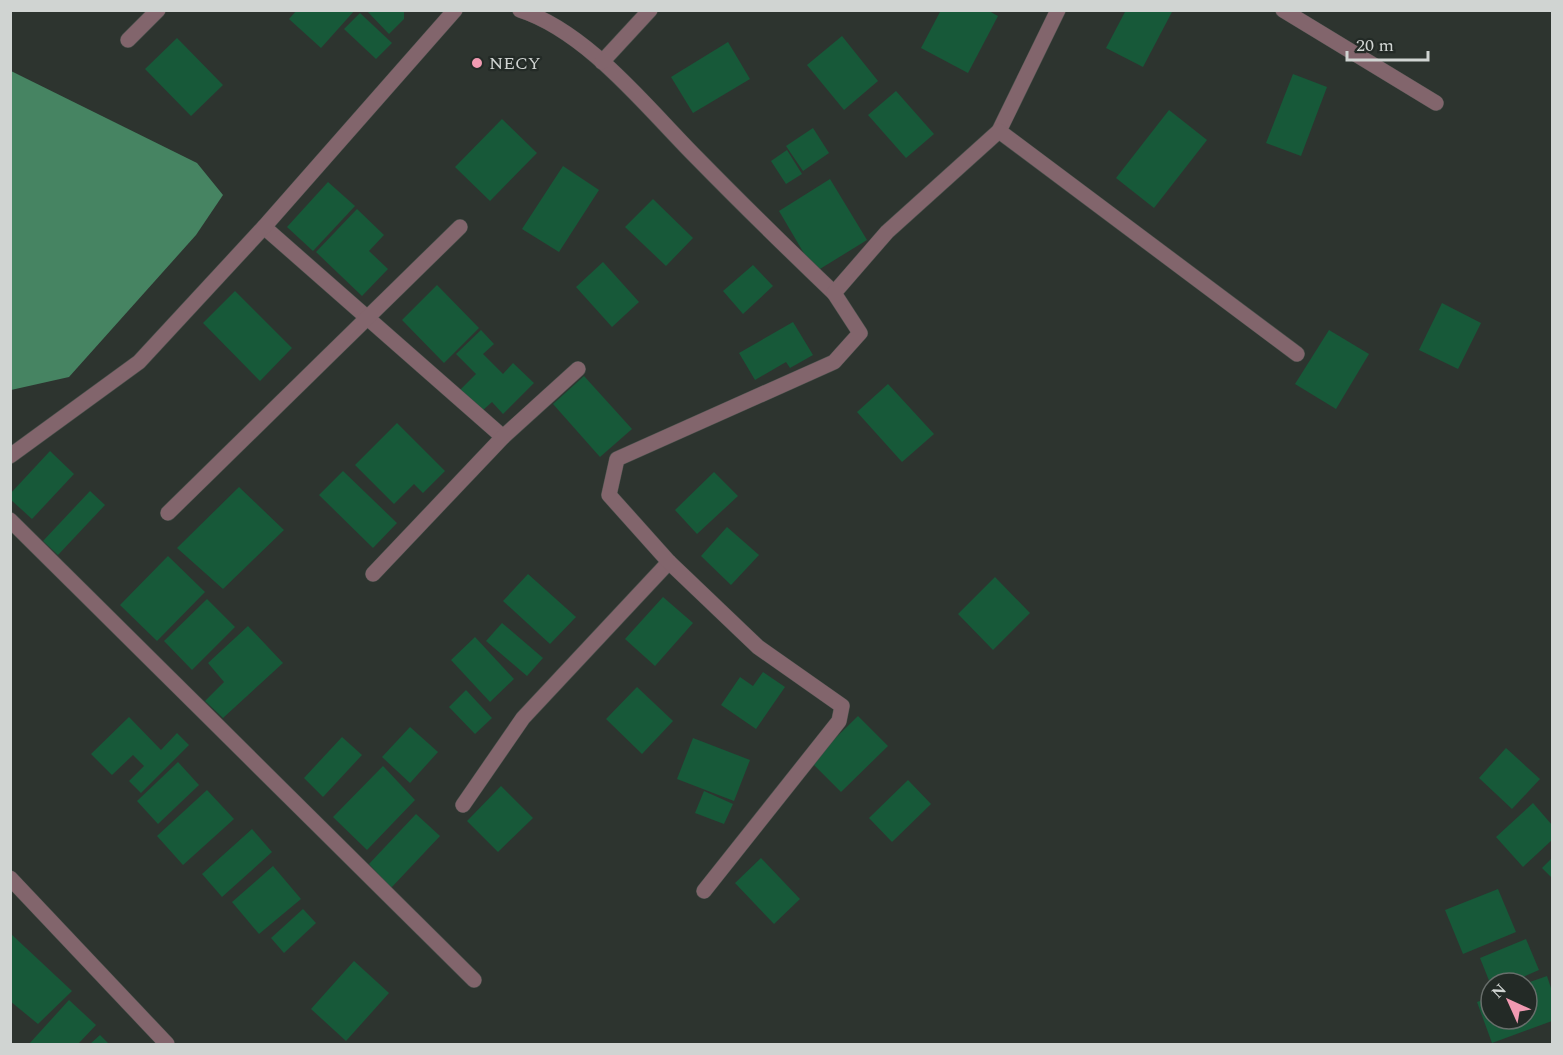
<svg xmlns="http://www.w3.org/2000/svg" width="1563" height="1055" viewBox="0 0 1563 1055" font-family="Spectral,serif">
<rect width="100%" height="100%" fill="#2d342f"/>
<polygon fill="#468462" points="11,71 197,163 223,195 196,235 69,377 11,390"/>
<g fill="#175939">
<polygon points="297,10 355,10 321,48 289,19"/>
<polygon points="366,10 404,10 404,19 389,34"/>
<polygon points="941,10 987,10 998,16 968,73 921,48"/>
<polygon points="1126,10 1173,10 1143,67 1106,48"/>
<polygon points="360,13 392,43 376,59 344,29"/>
<polygon points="842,36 878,81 844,110 807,65"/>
<polygon points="177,38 223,85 191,116 145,69"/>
<polygon points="728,42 750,79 693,113 671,77"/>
<polygon points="1293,74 1327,87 1301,156 1266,143"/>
<polygon points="896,91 934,134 906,158 868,115"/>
<polygon points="1169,110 1207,140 1154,208 1116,178"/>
<polygon points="502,119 537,153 490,201 455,167"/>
<polygon points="813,128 829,153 803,171 786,146"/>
<polygon points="787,150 802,174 786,184 771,161"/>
<polygon points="563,166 599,190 559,252 522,229"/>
<polygon points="830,179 867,240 815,272 779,211"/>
<polygon points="328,182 355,206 313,251 287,227"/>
<polygon points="653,199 693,238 666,266 625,227"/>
<polygon points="357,209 384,235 369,251 388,269 362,296 316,252"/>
<polygon points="603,262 639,302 612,327 576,287"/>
<polygon points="753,265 773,286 743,314 723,291"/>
<polygon points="437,285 479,328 444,363 402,320"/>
<polygon points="235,291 292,348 260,381 203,323"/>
<polygon points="1442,303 1481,323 1458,369 1419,350"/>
<polygon points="793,322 813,355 790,368 786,362 755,380 739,353"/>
<polygon points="481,330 494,344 483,354 503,374 513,363 534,383 503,414 492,402 482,411 460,390 476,374 456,354"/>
<polygon points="1329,330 1369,354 1336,409 1295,384"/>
<polygon points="584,376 632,429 600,457 553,404"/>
<polygon points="888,384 934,434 902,462 857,412"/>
<polygon points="397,423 445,471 423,493 414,484 394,504 355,465"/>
<polygon points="50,451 74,474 32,519 10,499 10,494"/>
<polygon points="343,471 397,523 373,548 319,495"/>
<polygon points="714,472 738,496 697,534 675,510"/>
<polygon points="239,487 284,530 223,589 177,548"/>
<polygon points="90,491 105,505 58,555 43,541"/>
<polygon points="727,527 759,555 731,585 701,556"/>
<polygon points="168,556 205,592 157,641 120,605"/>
<polygon points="528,574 576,617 550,644 503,601"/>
<polygon points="995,577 1030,613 993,650 958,614"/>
<polygon points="663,597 693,623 655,666 625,639"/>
<polygon points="207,599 235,627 192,670 164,641"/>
<polygon points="502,623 543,658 527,676 486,641"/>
<polygon points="248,626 283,663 223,718 205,701 224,682 208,663"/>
<polygon points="475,637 514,679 490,702 451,660"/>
<polygon points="763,672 785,687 756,729 721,705 740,677 753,686"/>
<polygon points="637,687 673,721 642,754 606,719"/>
<polygon points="466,690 492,718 475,734 449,707"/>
<polygon points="858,716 888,746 841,792 811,762"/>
<polygon points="129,717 161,750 177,733 189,745 141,793 129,781 144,766 133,755 112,775 91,754"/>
<polygon points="410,727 438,752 410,783 382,757"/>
<polygon points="342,737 362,755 323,797 304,778"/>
<polygon points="693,738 750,760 734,801 677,779"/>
<polygon points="1506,748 1540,779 1512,809 1479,778"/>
<polygon points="178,762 199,785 158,824 137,801"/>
<polygon points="383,766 415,800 367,850 333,817"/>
<polygon points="908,780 931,804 892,842 869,818"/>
<polygon points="501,786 533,818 498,852 467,821"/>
<polygon points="207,790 234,819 183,865 157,836"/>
<polygon points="704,791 733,804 724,824 695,813"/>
<polygon points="1533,803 1552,825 1552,840 1523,867 1496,837"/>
<polygon points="416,814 440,836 391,888 369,864"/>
<polygon points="252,829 272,852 222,897 202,874"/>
<polygon points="761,858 800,899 774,924 735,883"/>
<polygon points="1552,858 1552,878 1542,868"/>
<polygon points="273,866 301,899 259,934 232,902"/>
<polygon points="1498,889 1516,932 1463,954 1445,910"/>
<polygon points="303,909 316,923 284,953 271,938"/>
<polygon points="10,933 72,991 38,1024 10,1001"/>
<polygon points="1526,939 1539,970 1509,983 1490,983 1480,958"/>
<polygon points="354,961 389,993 346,1041 311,1009"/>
<polygon points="1547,976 1552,991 1552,1021 1492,1043 1477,1002 1491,997 1491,1019 1527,1019 1527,983"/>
<polygon points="69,1000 96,1025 78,1044 29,1044"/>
<polygon points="100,1035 109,1044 90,1044"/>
</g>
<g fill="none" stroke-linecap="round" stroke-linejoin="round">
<defs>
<g id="minor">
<path d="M520,10C588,32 647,108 697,158C742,204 787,248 834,293"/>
<polyline points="1283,10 1436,103"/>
<polyline points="128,40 158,10"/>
<polyline points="602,62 650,10"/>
<polyline points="999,131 1058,10"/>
<polyline points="264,227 503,437"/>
<polyline points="10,456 139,362 264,227 455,10"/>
<polyline points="168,513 460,227"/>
<polyline points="10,520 474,980"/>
<polyline points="373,574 503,437 578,369"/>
<polyline points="463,805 523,718 669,562"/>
<polyline points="10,878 167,1044"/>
<polyline points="704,891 839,721 842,706 758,647 669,562 609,495 617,459 834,362 860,333 834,293 887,232 999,131 1297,354"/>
</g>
</defs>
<use href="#minor" stroke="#4a514c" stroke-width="16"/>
<use href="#minor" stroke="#82656c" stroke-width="15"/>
</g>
<circle fill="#f19ab2" stroke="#232a26" stroke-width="2" cx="477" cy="63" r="6"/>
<g text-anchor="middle" stroke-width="4.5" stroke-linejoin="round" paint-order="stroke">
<g font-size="18" fill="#d0d4d2" stroke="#232a26" text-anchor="start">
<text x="489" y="69">NECY</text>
</g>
</g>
<rect width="1563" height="1055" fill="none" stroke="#d0d4d2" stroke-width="24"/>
<g transform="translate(1509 1001) rotate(315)"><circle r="28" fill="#232a26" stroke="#686e6b" stroke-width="1.5"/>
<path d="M0-4.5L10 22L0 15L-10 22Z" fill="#f19ab2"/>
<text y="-9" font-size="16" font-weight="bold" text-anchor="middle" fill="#d0d4d2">N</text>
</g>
<path d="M1347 51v9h81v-9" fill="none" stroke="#d0d4d2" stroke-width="3"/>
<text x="1356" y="51" font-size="18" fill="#d0d4d2" stroke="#232a26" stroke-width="4.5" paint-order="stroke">20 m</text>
</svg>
